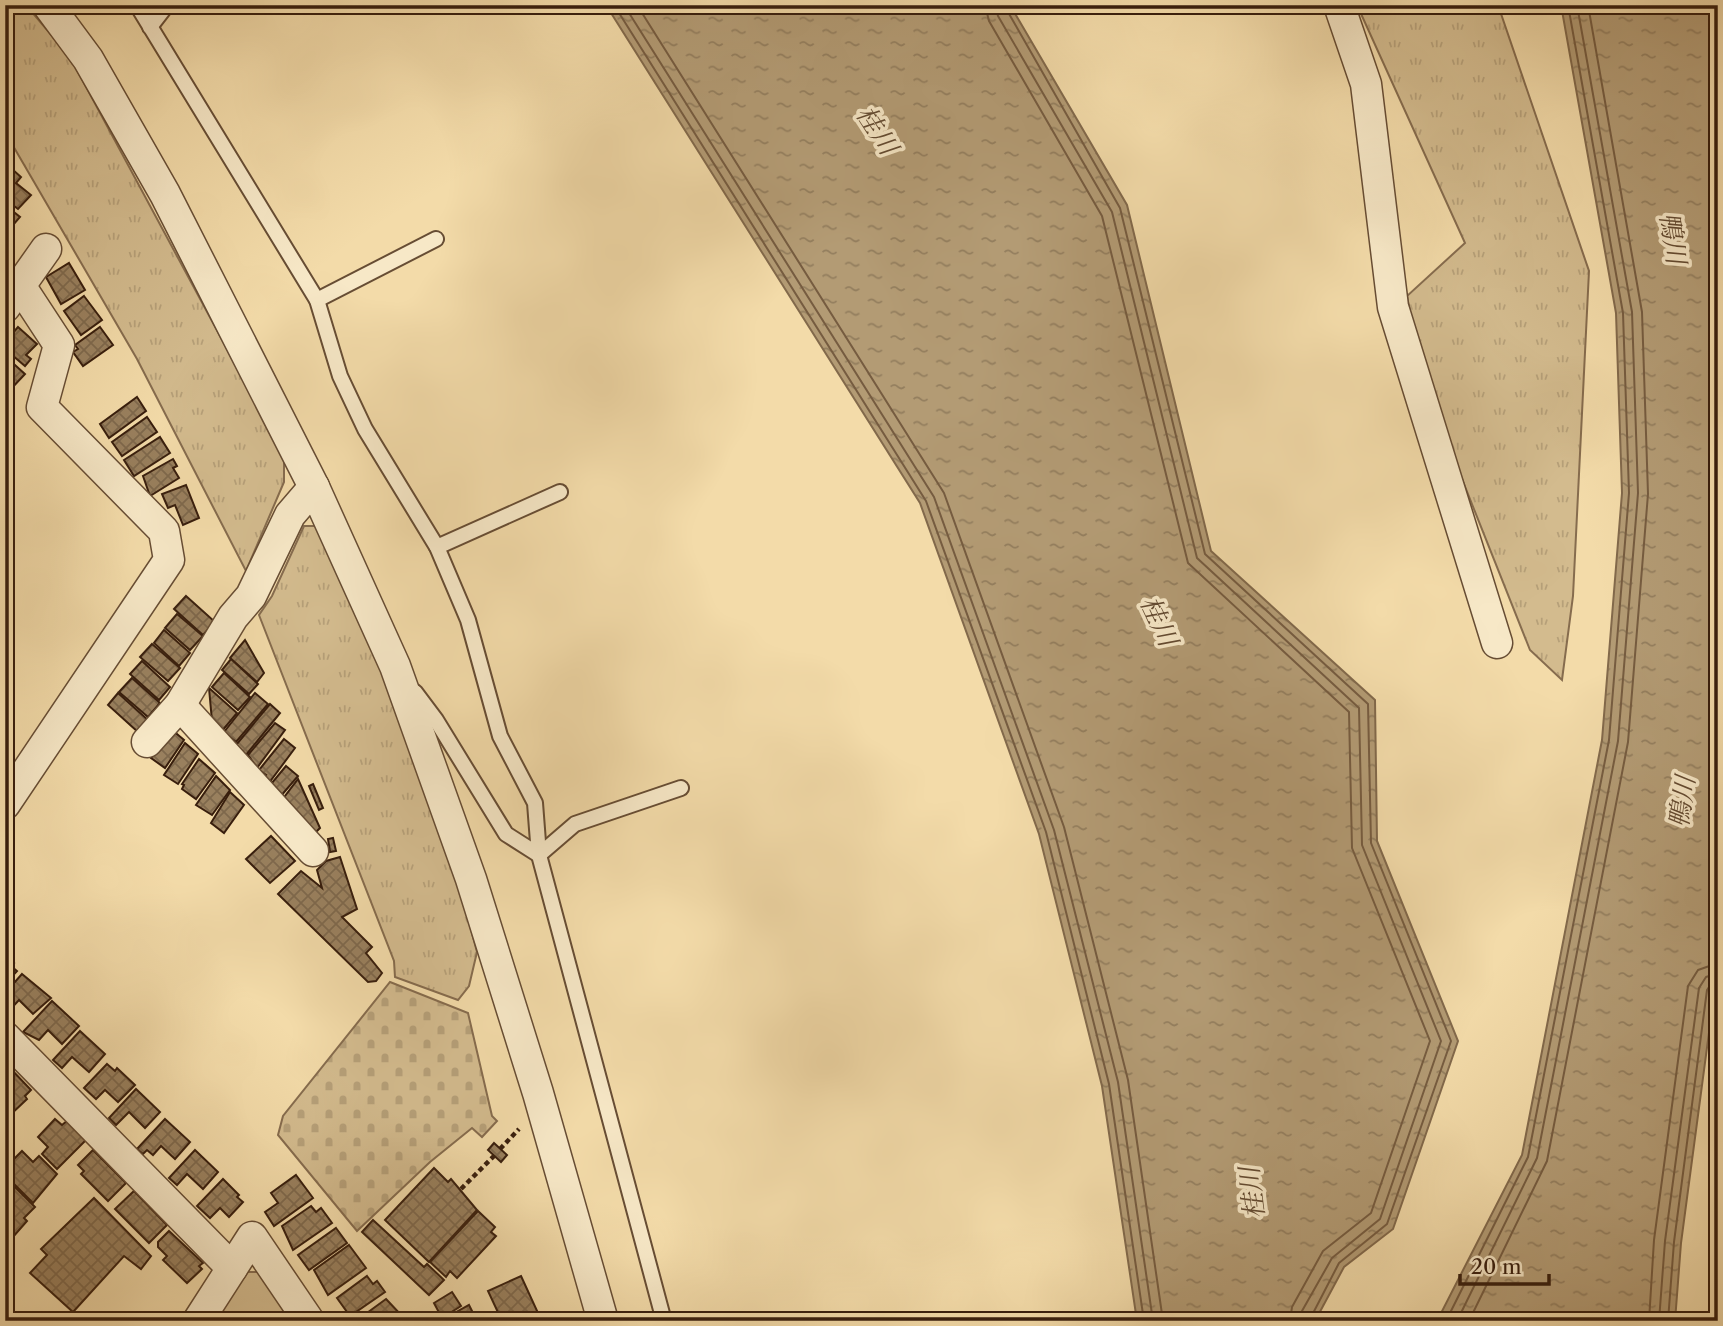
<svg xmlns="http://www.w3.org/2000/svg" width="1723" height="1326" viewBox="0 0 1723 1326" font-family="'Libre Caslon Text','Noto Serif JP',serif">
<defs>
<pattern id="grass-tufts" width="24" height="20" patternUnits="userSpaceOnUse" patternTransform="scale(1.75)"><rect width="24" height="20" fill="#d3bb8e"/><path d="M3 7l-1-3M5 7V3M7 7l1-3M15 17l-1-3M17 17v-4M19 17l1-3" fill="none" stroke="#b6a079"/></pattern>
<pattern id="cemetery-stones" width="16" height="16" patternUnits="userSpaceOnUse" patternTransform="scale(1.75)"><rect width="16" height="16" fill="#d3bb8e"/><path d="M2 7V4a2 2 0 0 1 4 0v3zM10 15v-3a2 2 0 0 1 4 0v3z" fill="#b6a079"/></pattern>
<pattern id="water-ripples" width="26" height="14" patternUnits="userSpaceOnUse" patternTransform="scale(1.75)"><rect width="26" height="14" fill="#b39b74"/><path d="M2 4q2-2 4 0t4 0M15 11q2-2 4 0t4 0" fill="none" stroke="#937e5e"/></pattern>
<pattern id="building-cross-hatch" width="8" height="8" patternUnits="userSpaceOnUse" patternTransform="scale(1.75)"><rect width="8" height="8" fill="#99805e"/><path d="M0 0l8 8M0 8l8-8" fill="none" stroke="#7e684c"/></pattern>
</defs>
<rect width="100%" height="100%" fill="#f3dba9"/>
<filter id="stains"><feTurbulence type="fractalNoise" baseFrequency=".00286" numOctaves="4"/><feColorMatrix values="0 0 0 0 .2 0 0 0 0 .09 0 0 0 0 .02 0 0 0 .5 -.17"/></filter>
<radialGradient id="worn" r=".72"><stop offset=".6" stop-color="#630" stop-opacity="0"/><stop offset="1" stop-color="#630" stop-opacity=".3"/></radialGradient>
<g fill="url(#grass-tufts)" stroke="#866c4e" stroke-width="2">
<polygon points="5,5 26,5 70,57 284,455 284,482 246,571 137,359 5,132"/>
<polygon points="1357,5 1498,5 1589,271 1573,596 1562,680 1530,650 1423,381 1407,296 1465,243"/>
<polygon points="304,526 321,526 383,673 460,888 477,952 469,986 458,1000 395,977 394,961 259,615 272,596"/>
</g>
<polygon fill="url(#cemetery-stones)" stroke="#866c4e" stroke-width="2" points="390,982 468,1013 492,1116 497,1121 482,1137 472,1128 430,1162 357,1231 278,1135 283,1116"/>
<polygon fill="#d3bb8e" stroke="#866c4e" stroke-width="2" points="245,1272 263,1272 296,1321 216,1321 214,1319"/>
<g fill="url(#water-ripples)" stroke="#82694b" stroke-width="2">
<polygon points="606,5 1010,5 1127,205 1211,551 1375,700 1377,841 1458,1041 1393,1229 1344,1267 1315,1321 1137,1321 1102,1086 1039,834 920,503"/>
<polygon points="1561,5 1713,5 1718,38 1718,965 1681,1243 1675,1321 1437,1321 1522,1155 1602,740 1622,493 1616,313"/>
</g>
<g fill="none" stroke-linecap="round" stroke-linejoin="round">
<g stroke="#765c40" stroke-width="2">
<polyline points="614,5 926,501 1046,832 1109,1084 1144,1321"/>
<polyline points="624,5 934,497 1054,830 1118,1082 1153,1321"/>
<polyline points="637,5 944,493 1064,827 1128,1080 1163,1321"/>
<polyline points="985,5 989,21 1102,216 1188,563 1349,712 1352,848 1430,1041 1371,1213 1323,1251 1292,1307 1290,1321"/>
<polyline points="995,5 998,16 1112,212 1197,558 1359,708 1362,845 1441,1041 1380,1219 1332,1258 1302,1311 1300,1321"/>
<polyline points="1004,5 1120,208 1205,554 1368,704 1371,843 1451,1041 1387,1224 1339,1263 1309,1321"/>
<polyline points="1446,1321 1528,1157 1609,740 1629,493 1623,313 1568,5"/>
<polyline points="1457,1321 1537,1158 1618,741 1638,493 1632,312 1577,5"/>
<polyline points="1469,1321 1547,1161 1628,742 1648,494 1642,312 1588,5"/>
<polyline points="1649,1321 1654,1240 1688,986 1698,970 1718,963"/>
<polyline points="1659,1321 1665,1241 1699,988 1706,977 1718,973"/>
<polyline points="1668,1321 1674,1242 1707,990 1711,984 1718,982"/>
</g>
</g>
<g fill="url(#building-cross-hatch)" stroke="#381e0d" stroke-width="2">
<polygon points="12,169 21,177 16,183 31,195 18,209 5,199 5,177"/>
<polygon points="5,205 20,217 7,232 5,230"/>
<polygon points="69,263 85,290 61,304 46,277"/>
<polygon points="84,296 102,320 81,335 64,311"/>
<polygon points="18,327 37,344 26,355 31,359 25,366 5,349 5,342"/>
<polygon points="100,327 113,345 83,366 73,352 78,349 75,345"/>
<polygon points="5,356 25,374 9,391 5,387"/>
<polygon points="137,397 146,411 109,438 100,424"/>
<polygon points="147,417 157,432 122,456 112,442"/>
<polygon points="160,437 170,453 134,476 124,460"/>
<polygon points="173,459 177,466 173,468 179,478 150,496 143,476"/>
<polygon points="186,485 199,518 183,525 175,505 168,508 162,494"/>
<polygon points="186,596 215,622 203,635 174,609"/>
<polygon points="177,614 203,636 190,650 165,628"/>
<polygon points="164,630 190,653 179,666 154,643"/>
<polygon points="245,640 264,673 257,682 230,658"/>
<polygon points="152,644 180,668 168,681 140,657"/>
<polygon points="231,659 258,684 249,694 222,670"/>
<polygon points="142,661 170,687 159,700 130,674"/>
<polygon points="224,673 250,697 238,710 212,687"/>
<polygon points="132,678 160,703 148,717 119,692"/>
<polygon points="209,688 237,713 222,731 212,721"/>
<polygon points="118,693 148,720 138,732 108,705"/>
<polygon points="255,693 268,704 236,742 224,732"/>
<polygon points="270,704 280,713 246,755 236,745"/>
<polygon points="275,723 285,730 257,768 248,755"/>
<polygon points="171,729 184,740 165,768 151,758"/>
<polygon points="284,739 295,748 269,783 263,779 266,775 259,770"/>
<polygon points="185,743 198,754 178,784 164,775"/>
<polygon points="199,759 215,773 196,799 182,789 184,785 182,784"/>
<polygon points="286,766 298,776 280,797 271,784"/>
<polygon points="216,776 230,790 212,815 196,805"/>
<polygon points="298,779 320,828 314,834 282,800"/>
<polygon points="313,784 323,808 319,810 309,786"/>
<polygon points="230,792 244,805 224,833 211,823"/>
<polygon points="271,836 295,861 270,883 246,859"/>
<polygon points="333,838 336,851 330,852 328,839"/>
<polygon points="340,857 357,909 342,917 372,947 366,953 382,973 376,981 368,982 278,894 301,871 322,888 317,870 326,861"/>
<polygon points="5,955 14,963 11,966 17,971 5,984"/>
<polygon points="22,974 51,998 33,1014 19,1000 7,1013 5,993"/>
<polygon points="52,1001 79,1026 62,1044 48,1030 39,1040 23,1032"/>
<polygon points="80,1031 105,1054 89,1072 72,1057 62,1068 53,1060"/>
<polygon points="107,1064 115,1071 117,1068 135,1085 118,1102 105,1090 96,1099 84,1088"/>
<polygon points="9,1067 31,1090 25,1096 27,1099 7,1118 5,1071"/>
<polygon points="136,1089 160,1112 145,1128 129,1112 116,1125 109,1118"/>
<polygon points="55,1119 62,1125 68,1120 87,1139 57,1169 42,1154 48,1147 38,1137"/>
<polygon points="165,1119 190,1142 175,1159 161,1146 153,1155 147,1150 143,1154 137,1149"/>
<polygon points="494,1143 507,1155 501,1162 488,1150"/>
<polygon points="93,1150 126,1183 108,1201 81,1174 84,1171 78,1165"/>
<polygon points="195,1150 218,1172 203,1189 187,1174 177,1185 169,1178"/>
<polygon points="22,1151 33,1162 39,1156 57,1174 33,1203 5,1175 5,1168"/>
<polygon points="434,1168 448,1182 451,1179 477,1210 429,1262 385,1220"/>
<polygon points="296,1175 313,1198 274,1226 265,1212 278,1203 271,1193"/>
<polygon points="223,1179 239,1195 237,1197 243,1202 229,1217 220,1208 210,1218 197,1206"/>
<polygon points="10,1182 35,1207 24,1218 27,1221 5,1246 5,1187"/>
<polygon points="134,1191 167,1225 149,1243 115,1209"/>
<polygon points="94,1198 151,1256 141,1269 124,1256 73,1312 30,1273 47,1255 41,1249"/>
<polygon points="311,1206 316,1212 321,1208 332,1223 293,1250 282,1226"/>
<polygon points="478,1211 495,1227 491,1232 496,1236 457,1278 450,1271 446,1277 430,1262"/>
<polygon points="373,1220 424,1267 427,1264 444,1280 429,1295 362,1232"/>
<polygon points="336,1228 347,1243 309,1270 298,1255"/>
<polygon points="169,1231 203,1263 199,1266 202,1269 187,1283 163,1260 167,1256 158,1247 158,1242"/>
<polygon points="349,1245 366,1268 328,1295 314,1270"/>
<polygon points="367,1276 373,1284 377,1281 385,1292 350,1316 337,1298"/>
<polygon points="521,1276 538,1313 521,1321 502,1321 488,1291"/>
<polygon points="452,1292 461,1306 442,1318 434,1303"/>
<polygon points="386,1299 402,1316 396,1321 356,1321"/>
<polygon points="469,1305 477,1321 442,1320"/>
</g>
<g fill="none" stroke-linecap="round" stroke-linejoin="round">
<defs>
<g id="service">
<polyline points="137,5 317,300 340,376 365,429 437,547 468,620 500,736 535,803 539,855 664,1321"/>
<polyline points="150,27 167,5"/>
<polyline points="317,300 436,239"/>
<polyline points="437,547 560,492"/>
<polyline points="415,692 436,720 506,834 539,855 575,824 681,788"/>
</g>
<g id="minor">
<polyline points="48,5 88,59 165,194 314,487 395,666 471,879 538,1093 603,1321"/>
<polyline points="1339,5 1366,84 1393,307 1497,643"/>
<polyline points="5,307 46,249"/>
<polyline points="180,705 313,851"/>
<polyline points="147,742 180,705 233,617 251,596 290,515 314,487"/>
<polyline points="5,804 169,560 164,531 42,407 59,345 21,287"/>
<polyline points="5,1037 232,1268"/>
<polyline points="198,1321 252,1237 309,1321"/>
</g>
</defs>
<use href="#service" stroke="#674d34" stroke-width="18"/>
<use href="#minor" stroke="#674d34" stroke-width="33"/>
<g stroke="#381e0d" stroke-width="4.5" stroke-dasharray="5 3.5" stroke-linecap="butt">
<polyline points="500,1149 519,1129"/>
<polyline points="461,1189 494,1156"/>
</g>
<use href="#service" stroke="#f7e8c7" stroke-width="14"/>
<use href="#minor" stroke="#f7e8c7" stroke-width="30"/>
</g>
<g text-anchor="middle" stroke-width="7" stroke-linejoin="round" paint-order="stroke">
<g font-size="26" font-style="italic" fill="#634a31" stroke="#f7e8c7">
<text transform="translate(877 130) rotate(57)" y="9">桂川</text>
<text transform="translate(1673 238) rotate(81)" y="9">鴨川</text>
<text transform="translate(1159 621) rotate(65)" y="9">桂川</text>
<text transform="translate(1682 802) rotate(-82)" y="9">鴨川</text>
<text transform="translate(1252 1193) rotate(-97)" y="9">桂川</text>
</g>
</g>
<rect width="1723" height="1326" fill="none" stroke="#f3dba9" stroke-width="28"/>
<rect x="7" y="7" width="1709" height="1312" fill="none" stroke="#381e0d" stroke-width="3.5"/>
<rect x="14" y="14" width="1695" height="1298" fill="none" stroke="#381e0d" stroke-width="2"/>
<path d="M1460 1274v10h89v-10" fill="none" stroke="#381e0d" stroke-width="3.5"/>
<text x="1471" y="1274" font-size="21" fill="#381e0d" stroke="#f7e8c7" stroke-width="5" paint-order="stroke">20 m</text>
<rect width="100%" height="100%" filter="url(#stains)"/>
<rect width="100%" height="100%" fill="url(#worn)"/>
</svg>
